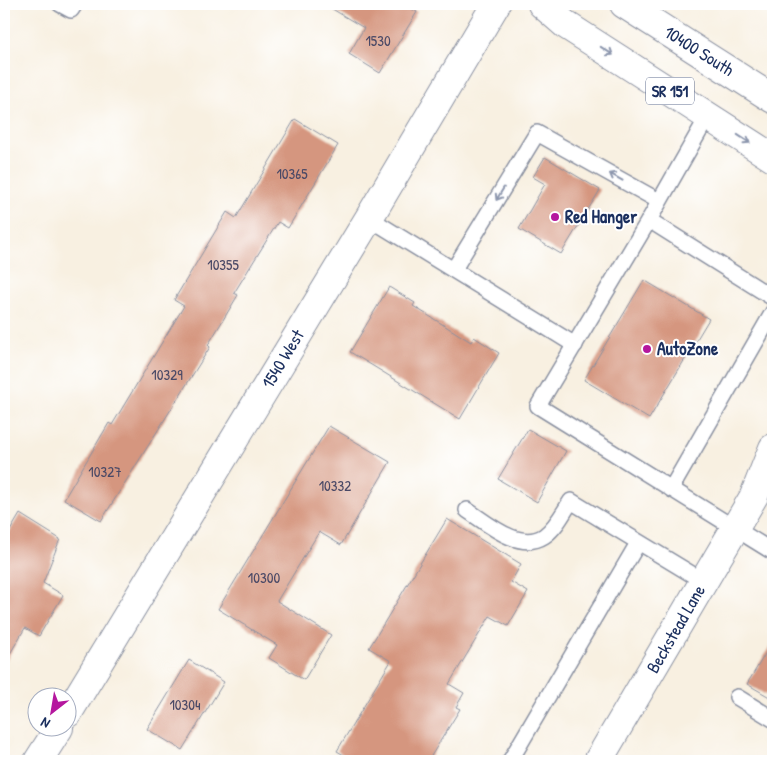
<svg xmlns="http://www.w3.org/2000/svg" width="777" height="765" viewBox="0 0 777 765" font-family="'Patrick Hand',sans-serif">
<rect width="100%" height="100%" fill="#fff"/>
<filter id="ink" filterUnits="userSpaceOnUse"><feTurbulence type="fractalNoise" baseFrequency=".02" numOctaves="2"/><feDisplacementMap in="SourceGraphic" scale="10" xChannelSelector="R" yChannelSelector="G"/><feConvolveMatrix kernelMatrix="1 2 1 2 8 2 1 2 1" color-interpolation-filters="sRGB"/></filter>
<filter id="wash" filterUnits="userSpaceOnUse"><feTurbulence type="fractalNoise" baseFrequency=".0096" numOctaves="4" result="noise"/><feDisplacementMap in="SourceGraphic" scale="20" xChannelSelector="R" yChannelSelector="G"/><feGaussianBlur stdDeviation="1.12" result="paint"/><feColorMatrix in="noise" values="0 0 0 0 0 0 0 0 0 0 0 0 0 0 0 0 0 1.4 0 .05"/><feComposite in="paint" operator="in"/></filter>
<g filter="url(#wash)">
<rect width="100%" height="100%" fill="#f8f0e1"/>
<g id="blocks">
<g fill="#d5967f">
<polygon points="324,4 403,4 417,12 380,73 349,54 364,28"/>
<polygon points="295,119 338,145 288,228 278,222 234,293 238,295 208,345 210,347 101,521 64,499 109,423 112,425 184,306 174,300 227,212 236,218"/>
<polygon points="545,157 600,190 561,254 519,229 545,184 533,177"/>
<polygon points="644,280 709,319 649,419 584,380"/>
<polygon points="389,287 415,303 413,306 471,342 474,337 499,353 460,419 350,352"/>
<polygon points="329,426 390,462 341,545 319,532 277,601 331,635 304,680 269,658 277,645 218,609"/>
<polygon points="528,429 566,451 537,502 498,479"/>
<polygon points="20,514 60,539 43,583 63,595 39,636 25,628 4,664 4,541"/>
<polygon points="447,519 521,564 511,582 528,592 508,626 490,616 449,684 464,693 456,707 460,709 428,761 354,761 337,751 391,661 369,648"/>
<polygon points="773,641 773,699 747,684"/>
<polygon points="189,660 224,682 182,750 147,729"/>
</g>
</g>
</g>
<g filter="url(#ink)">
<use href="#blocks" fill-opacity="0" stroke="#8a90a0" stroke-width="1"/>
<g fill="none" stroke-linecap="round" stroke-linejoin="round">
<defs>
<g id="lane">
<polyline points="60,4 71,10 75,4"/>
<polyline points="708,116 649,220 773,298"/>
<polyline points="369,218 575,345"/>
<polyline points="649,220 538,406 773,552"/>
<polyline points="454,269 537,133 659,201"/>
<polyline points="671,489 773,312"/>
<path d="M467,510C487,523 519,552 544,536C556,528 563,513 571,501L703,581"/>
<polyline points="737,697 773,719"/>
<polyline points="510,761 638,543"/>
</g>
<g id="street">
<polyline points="68,713 369,218 496,4"/>
<polyline points="38,761 59,728"/>
<polyline points="598,761 754,496 773,448"/>
</g>
<g id="primary">
<polyline points="542,4 566,25 773,158"/>
<polyline points="624,4 773,99"/>
</g>
</defs>
<use href="#lane" stroke="#8a90a0" stroke-width="18"/>
<use href="#street" stroke="#8a90a0" stroke-width="30"/>
<use href="#primary" stroke="#8a90a0" stroke-width="30"/>
<use href="#lane" stroke="#fff" stroke-width="15"/>
<use href="#street" stroke="#fff" stroke-width="28"/>
<use href="#primary" stroke="#fff" stroke-width="28"/>
</g>
<defs><path id="oneway-shaft" d="M-6 0H5M1.5-3L5.5 0L1.5 3" fill="none" stroke-width="1.6" stroke-linecap="round" stroke-linejoin="round" transform="scale(1.25)"/></defs>
<g stroke="#8d97ae">
<use href="#oneway-shaft" transform="translate(607 51) rotate(33)"/>
<use href="#oneway-shaft" transform="translate(744 139) rotate(33)"/>
<use href="#oneway-shaft" transform="translate(616 177) rotate(-151)"/>
<use href="#oneway-shaft" transform="translate(500 194) rotate(121)"/>
</g>
</g>
<g fill="#b5179e" stroke="#fff" stroke-width="2">
<circle cx="555" cy="217" r="5"/>
<circle cx="647" cy="349" r="5"/>
</g>
<g text-anchor="middle" stroke-width="4" stroke-linejoin="round" paint-order="stroke">
<g font-size="15" fill="#4a4966">
<text x="378" y="46">1530</text>
<text x="292" y="179">10365</text>
<text x="223" y="270">10355</text>
<text x="167" y="380">10329</text>
<text x="105" y="477">10327</text>
<text x="335" y="491">10332</text>
<text x="264" y="583">10300</text>
<text x="185" y="710">10304</text>
</g>
<rect fill="#fff" stroke="#5f6d8e" stroke-width="1" x="646" y="77.5" width="48" height="27" rx="4"/>
<g font-size="16" font-weight="bold" fill="#1b2f5e">
<text x="670" y="97">SR 151</text>
</g>
<g font-size="18" fill="#1b2f5e" stroke="#fff">
<text transform="translate(699 51) rotate(32)" y="6">10400 South</text>
<text transform="translate(283 359) rotate(-59)" y="6">1540 West</text>
<text transform="translate(676 629) rotate(-60)" y="6">Beckstead Lane</text>
</g>
<g font-size="18" font-weight="bold" fill="#1b2f5e" stroke="#fff" text-anchor="start">
<text x="565" y="223">Red Hanger</text>
<text x="657" y="355">AutoZone</text>
</g>
</g>
<rect width="777" height="765" fill="none" stroke="#fff" stroke-width="20"/>
<g transform="translate(52 712) rotate(211)"><circle r="24" fill="#ffffff" stroke="#a4acbf"/>
<path d="M0-4L9 19L0 12L-9 19Z" fill="#b5179e"/>
<text y="-8" font-size="14" font-weight="bold" text-anchor="middle" fill="#1b2f5e">N</text>
</g>
</svg>
